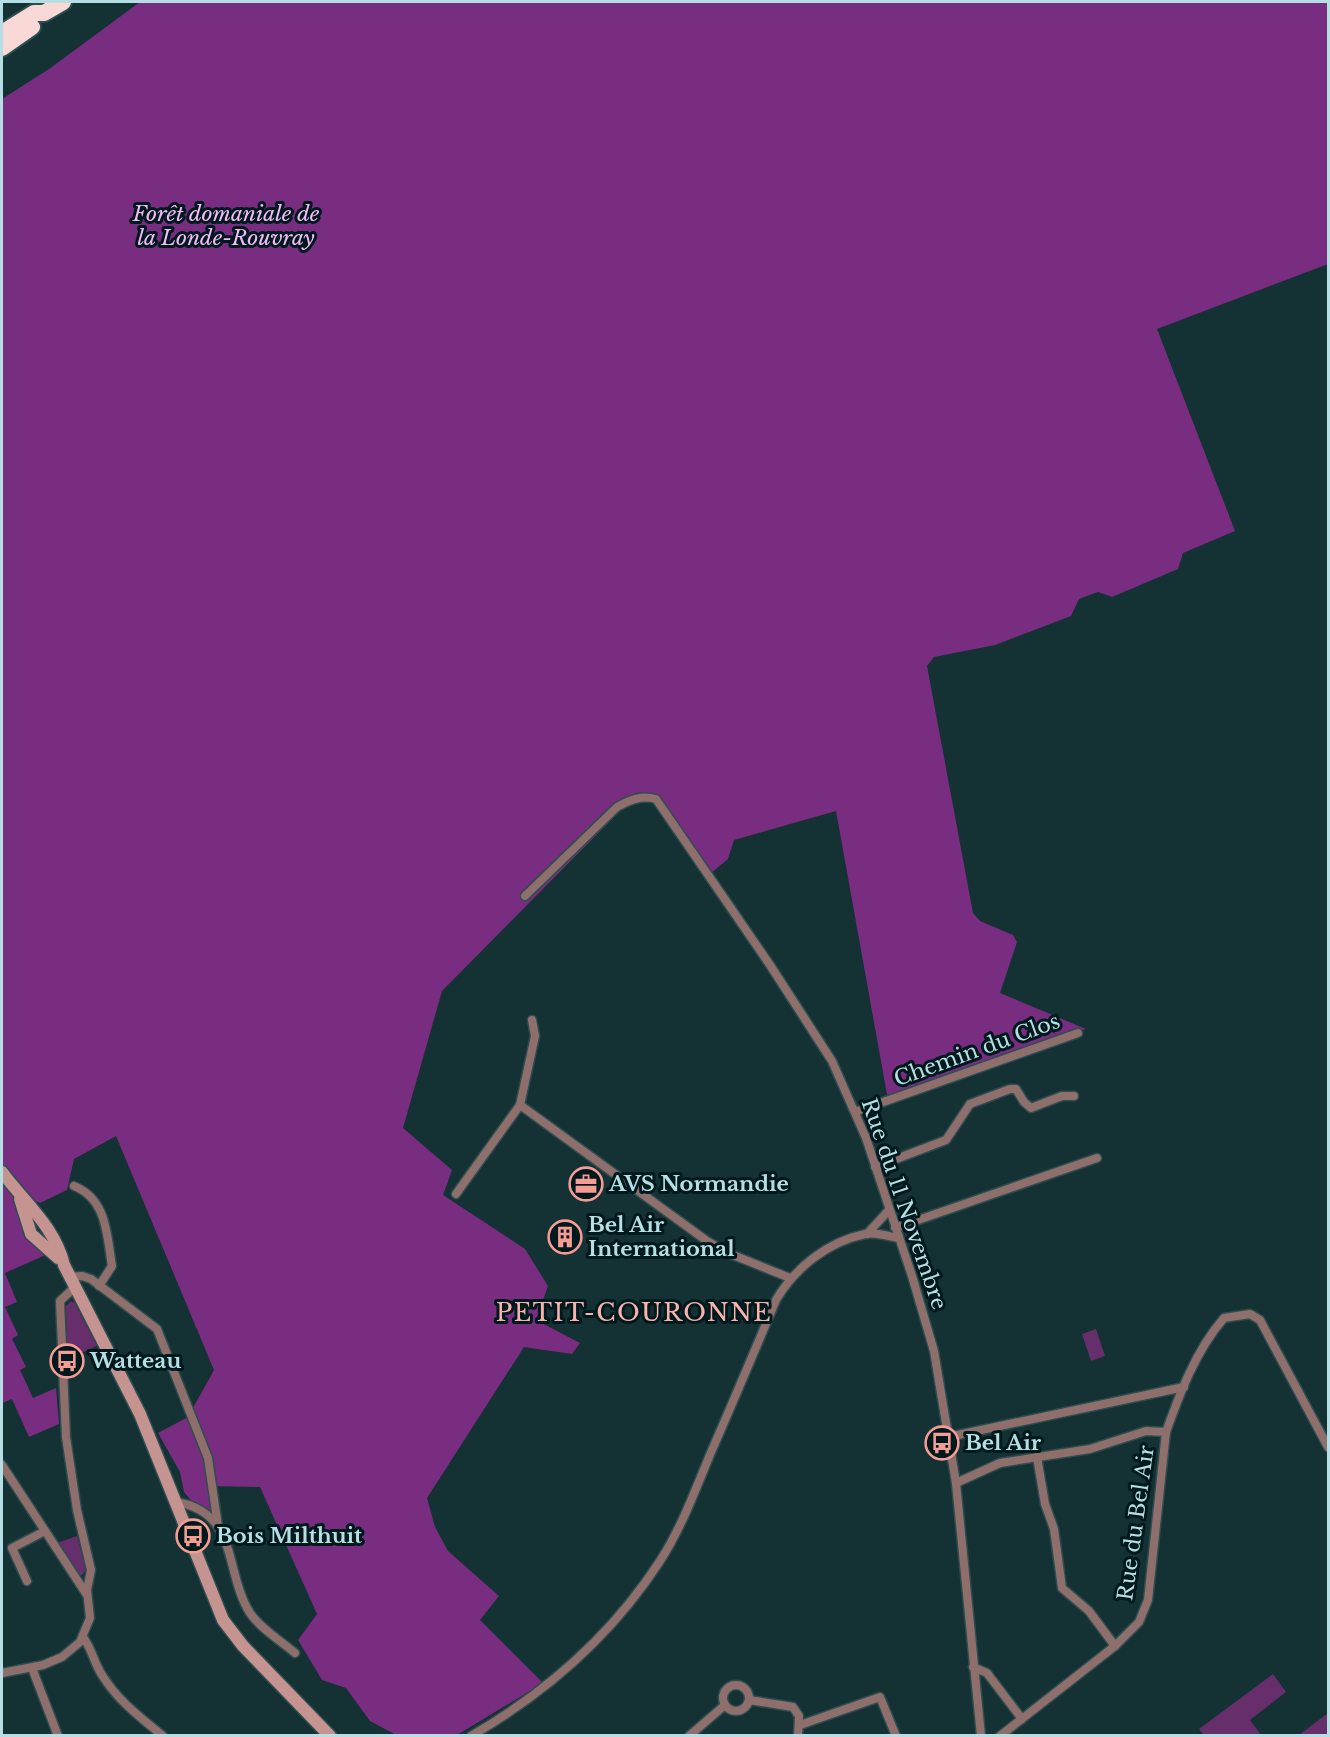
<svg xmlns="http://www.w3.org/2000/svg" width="1330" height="1737" viewBox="0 0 1330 1737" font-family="'Libre Baskerville',serif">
<rect width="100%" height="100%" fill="#143134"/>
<g fill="#662e6b">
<polygon points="71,1301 75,1303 97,1346 67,1359 66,1306"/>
<polygon points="1096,1329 1105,1356 1091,1361 1082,1334"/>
<polygon points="77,1536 86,1570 81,1576 57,1543"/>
<polygon points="1273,1674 1286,1692 1250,1720 1261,1735 1204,1735 1199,1729"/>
<polygon points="1328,1713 1328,1735 1299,1735"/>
</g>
<polygon fill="#792d80" points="140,2 1328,2 1328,264 1157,329 1235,531 1183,553 1178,569 1112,597 1098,592 1079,599 1071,616 995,645 934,657 927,666 973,913 980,921 1013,935 1017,942 1000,993 1086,1029 888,1100 836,811 734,840 728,859 709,875 659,800 628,803 442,991 403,1128 452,1170 443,1195 525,1249 548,1286 536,1320 580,1343 572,1354 524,1347 427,1498 435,1527 448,1551 499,1596 480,1620 543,1683 457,1735 398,1736 370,1721 346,1688 322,1680 298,1640 317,1614 260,1487 211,1486 212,1512 202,1513 184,1492 180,1472 158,1433 188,1417 214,1370 116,1136 74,1159 67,1190 40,1203 9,1190 50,1253 5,1273 17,1302 5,1307 18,1335 12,1339 26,1367 20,1370 33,1398 56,1388 59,1424 29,1437 12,1399 2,1403 2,99 49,69"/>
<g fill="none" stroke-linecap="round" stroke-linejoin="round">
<defs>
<g id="street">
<path d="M525,896L617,807C630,800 641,795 656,799L770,965L832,1061L866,1138L912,1276L934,1351L956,1483L981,1736"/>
<polyline points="520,1105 707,1241 728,1253 790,1278"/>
<polyline points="855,1112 1078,1033"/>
<polyline points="875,1167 946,1140 970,1104 1010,1089 1016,1089 1024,1102 1031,1108 1062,1096 1074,1096"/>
<path d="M74,1186C107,1199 107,1236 112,1266L99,1286"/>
<polyline points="456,1194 520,1105 535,1036 532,1020"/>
<polyline points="895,1228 1097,1158"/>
<polyline points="867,1234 889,1210"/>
<polyline points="70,1277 82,1276 91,1279 157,1329 208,1458 218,1526"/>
<path d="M1166,1432C1180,1393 1196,1350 1224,1318L1250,1314L1260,1320L1328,1447"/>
<polyline points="948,1437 1184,1387"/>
<polyline points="1037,1457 1045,1504 1054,1529 1062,1588 1089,1611 1115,1646"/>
<polyline points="2,1465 87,1595"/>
<polyline points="956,1483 1000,1463 1090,1449 1146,1431 1166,1432 1148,1600 1139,1622 1115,1646 1000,1736"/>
<path d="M176,1502C239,1512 224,1572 250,1613C260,1628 281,1641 295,1653"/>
<polyline points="27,1581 12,1548 45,1531"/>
<path d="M83,1637C92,1649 94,1663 102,1675C118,1701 140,1717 163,1736"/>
<polyline points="973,1667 987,1673 1022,1719"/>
<polyline points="32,1668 58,1736"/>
<polyline points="2,1673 43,1665 62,1657 80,1642 90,1618 87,1590 91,1570 77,1510 66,1437 60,1301 75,1287"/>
<circle cx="736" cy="1698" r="13"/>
<polyline points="749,1700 793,1707 799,1716 798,1736"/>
<polyline points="800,1725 880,1697 896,1736"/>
<path d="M471,1736C547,1692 612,1635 660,1561C682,1527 696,1488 712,1450C734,1400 755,1350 776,1300C795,1268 827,1242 865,1234C875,1232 888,1236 898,1238"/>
<polyline points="689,1736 725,1705"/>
</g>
<g id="secondary">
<path d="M2,1172C24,1202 55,1227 64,1265L140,1414L223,1620L243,1646L330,1736"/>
<polyline points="20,1199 31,1234 58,1258"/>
</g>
<g id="highway">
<polyline points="2,33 34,13 44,13 63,2"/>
<polyline points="2,48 32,27"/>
</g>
</defs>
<use href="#street" stroke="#2e4d50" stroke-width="11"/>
<use href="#secondary" stroke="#2e4d50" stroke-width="15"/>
<use href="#highway" stroke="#2e4d50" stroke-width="20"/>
<use href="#street" stroke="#8e6f6c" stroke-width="8"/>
<use href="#secondary" stroke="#c69490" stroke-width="12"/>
<use href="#highway" stroke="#f9d9d6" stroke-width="16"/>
</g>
<defs>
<symbol id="office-ring" viewBox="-11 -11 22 22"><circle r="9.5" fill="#00191c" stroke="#f59c95" stroke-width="1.5"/><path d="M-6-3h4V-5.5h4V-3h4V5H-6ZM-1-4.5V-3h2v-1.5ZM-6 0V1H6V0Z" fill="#f59c95"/></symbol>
<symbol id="building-ring" viewBox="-11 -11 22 22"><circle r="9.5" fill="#00191c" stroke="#f59c95" stroke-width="1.5"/><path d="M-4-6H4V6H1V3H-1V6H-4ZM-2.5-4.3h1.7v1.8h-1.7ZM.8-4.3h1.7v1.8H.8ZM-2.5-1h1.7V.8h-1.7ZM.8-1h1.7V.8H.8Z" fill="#f59c95"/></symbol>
<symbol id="bus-ring" viewBox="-11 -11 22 22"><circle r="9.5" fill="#00191c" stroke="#f59c95" stroke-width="1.5"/><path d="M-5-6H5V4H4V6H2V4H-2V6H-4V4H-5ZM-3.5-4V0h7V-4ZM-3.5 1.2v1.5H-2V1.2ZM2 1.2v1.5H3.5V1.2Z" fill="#f59c95"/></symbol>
</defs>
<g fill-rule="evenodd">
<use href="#office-ring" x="567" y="1165" width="38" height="38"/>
<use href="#building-ring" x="546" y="1218" width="38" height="38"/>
<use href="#bus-ring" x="48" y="1342" width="38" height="38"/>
<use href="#bus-ring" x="923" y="1424" width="38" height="38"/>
<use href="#bus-ring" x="174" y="1517" width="38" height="38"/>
</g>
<g text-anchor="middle" stroke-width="6" stroke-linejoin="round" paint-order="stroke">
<g font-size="21" font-style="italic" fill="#f5bafa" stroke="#00191c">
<text x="226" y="221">Forêt domaniale de<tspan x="226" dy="24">la Londe-Rouvray</tspan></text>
</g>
<g font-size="21" fill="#b5dfe4" stroke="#00191c">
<text transform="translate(977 1050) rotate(-20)" y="7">Chemin du Clos</text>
<text transform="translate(904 1204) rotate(71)" y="7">Rue du 11 Novembre</text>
<text transform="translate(1136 1523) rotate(-82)" y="7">Rue du Bel Air</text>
</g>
<g font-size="21" font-weight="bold" fill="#b5dfe4" stroke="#00191c" text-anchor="start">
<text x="609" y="1191">AVS Normandie</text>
<text x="588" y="1232">Bel Air<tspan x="588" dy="24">International</tspan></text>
<text x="90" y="1368">Watteau</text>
<text x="965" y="1450">Bel Air</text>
<text x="216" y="1543">Bois Milthuit</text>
</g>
<g font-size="24" letter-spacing="1.5" fill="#f7b3ae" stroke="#00191c">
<text x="634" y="1321">PETIT-COURONNE</text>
</g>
</g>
<rect width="1330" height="1737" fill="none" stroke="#b5dfe4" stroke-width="6"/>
</svg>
